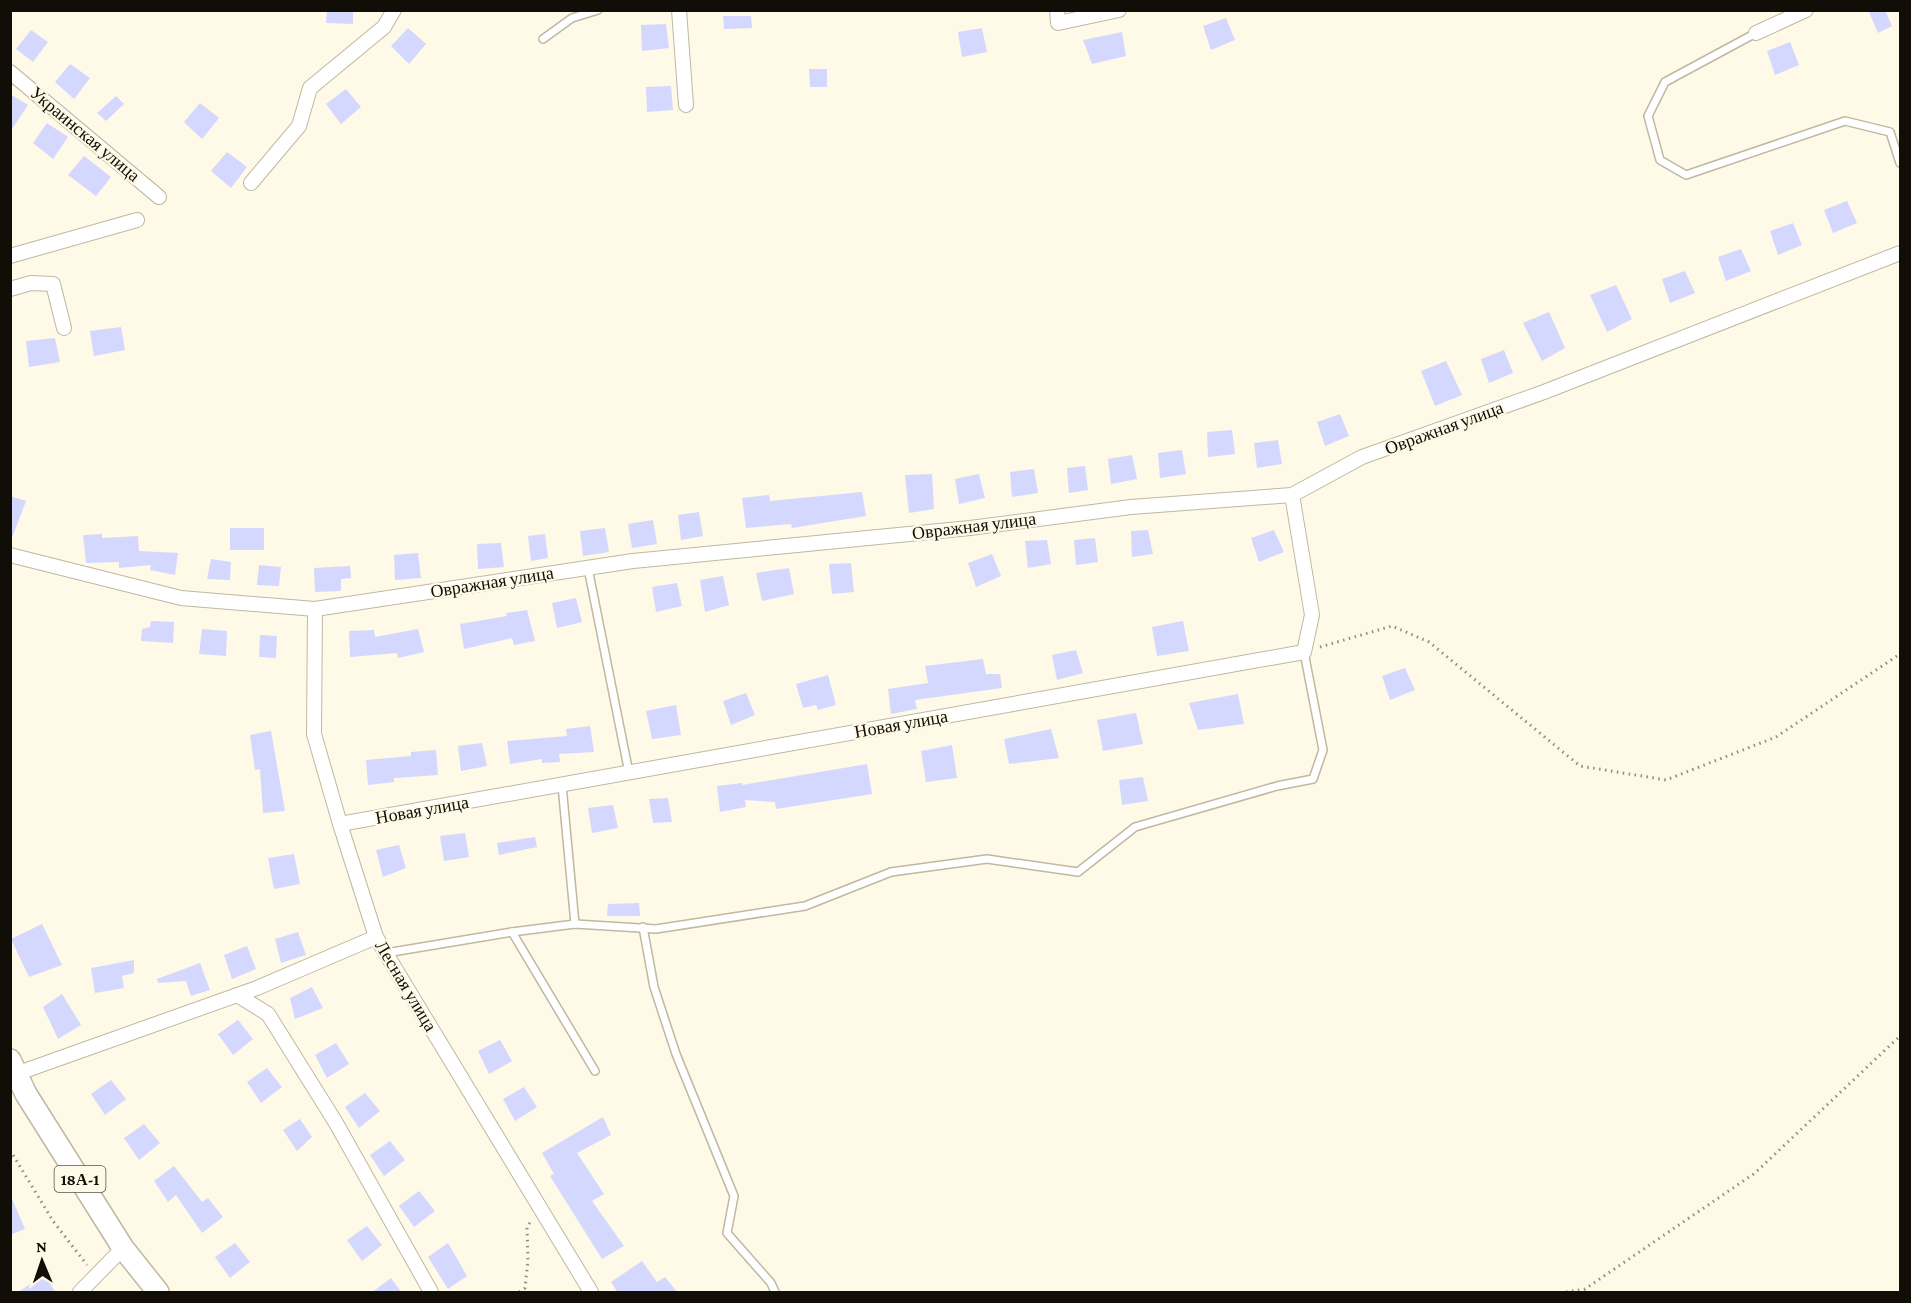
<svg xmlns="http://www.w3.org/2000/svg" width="1911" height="1303" viewBox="0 0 1911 1303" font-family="'Crimson Pro',serif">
<rect width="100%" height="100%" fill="#fff9e7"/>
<g fill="#d5d8fe">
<polygon points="327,10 353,10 353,24 326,23"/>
<polygon points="1868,10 1885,10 1892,26 1878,33"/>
<polygon points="723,16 751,16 752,28 724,29"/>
<polygon points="1226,18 1235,40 1211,50 1203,26"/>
<polygon points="666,24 669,48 642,51 641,25"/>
<polygon points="408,28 426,44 409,64 391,46"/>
<polygon points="982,28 987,52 962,57 958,32"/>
<polygon points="31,30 48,42 33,62 16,49"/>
<polygon points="1122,32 1126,56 1092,64 1083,40"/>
<polygon points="1790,42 1799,65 1775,75 1767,51"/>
<polygon points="70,64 90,78 74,99 55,82"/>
<polygon points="809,69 827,69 827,87 810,87"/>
<polygon points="671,86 673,110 647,112 646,87"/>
<polygon points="346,89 361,107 341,124 326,104"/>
<polygon points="10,94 28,105 10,132"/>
<polygon points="116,96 124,104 106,121 97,113"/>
<polygon points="200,103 219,118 202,139 184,122"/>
<polygon points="47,123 68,137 53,159 33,143"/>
<polygon points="227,152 247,167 231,188 211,171"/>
<polygon points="84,156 111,177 96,196 68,175"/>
<polygon points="1847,201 1857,223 1833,233 1824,210"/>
<polygon points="1793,223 1802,245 1778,255 1770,231"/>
<polygon points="1741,249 1751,271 1726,281 1718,257"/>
<polygon points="1685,271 1695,293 1670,303 1662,279"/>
<polygon points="1616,285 1632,319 1607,332 1590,295"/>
<polygon points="1549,312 1565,348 1542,361 1523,323"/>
<polygon points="121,327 125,350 94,356 90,331"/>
<polygon points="55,338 60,362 29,367 26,341"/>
<polygon points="1504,350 1513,373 1489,383 1481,359"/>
<polygon points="1446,361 1462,395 1435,406 1421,371"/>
<polygon points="1340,414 1349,436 1325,446 1317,422"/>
<polygon points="1232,430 1235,454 1208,457 1207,432"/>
<polygon points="1278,440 1282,464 1257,468 1254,443"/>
<polygon points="1182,450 1186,474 1160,478 1158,453"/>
<polygon points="1132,455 1137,479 1111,484 1108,459"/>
<polygon points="1085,466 1088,490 1069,493 1067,468"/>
<polygon points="1034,469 1038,493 1012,497 1010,472"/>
<polygon points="932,474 934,509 909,513 905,475"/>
<polygon points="979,474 985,498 959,504 955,479"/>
<polygon points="862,492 866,516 792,528 791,524 746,528 742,498 769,495 770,501"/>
<polygon points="10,496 26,501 12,538 10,538"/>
<polygon points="699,512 703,536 681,540 678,515"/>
<polygon points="653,520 657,544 632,548 628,524"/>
<rect x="230" y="528" width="34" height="22"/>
<polygon points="605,528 609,552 583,556 580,531"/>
<polygon points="1148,530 1153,554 1132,557 1131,531"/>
<polygon points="1274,530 1284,552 1259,562 1251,538"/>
<polygon points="102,534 102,538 138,536 139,551 178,553 175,575 150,570 151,565 119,568 119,562 86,563 83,535"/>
<polygon points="545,534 548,558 531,561 528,536"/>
<polygon points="1095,538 1098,562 1076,565 1074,540"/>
<polygon points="1047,540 1051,564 1028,568 1025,541"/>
<polygon points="501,543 504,567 478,569 477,544"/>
<polygon points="418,553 421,578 395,580 394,555"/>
<polygon points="992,554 1001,576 976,587 968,563"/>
<polygon points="211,559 231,562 230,580 207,579"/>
<polygon points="851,563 854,592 832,594 829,564"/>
<polygon points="259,565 281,567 279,586 257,585"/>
<polygon points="350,566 351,578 341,579 341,591 315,592 314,568"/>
<polygon points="789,568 794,594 762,601 756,573"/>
<polygon points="723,576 729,605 705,612 700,580"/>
<polygon points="677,583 682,606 656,612 652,587"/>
<polygon points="576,598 582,622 557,628 552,603"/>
<polygon points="527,610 535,641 514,645 512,638 464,649 460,624 507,616 506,613"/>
<polygon points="151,621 174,622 173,643 141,641 142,629 150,627"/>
<polygon points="1183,621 1189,651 1157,656 1152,627"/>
<polygon points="202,629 227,631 226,656 199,654"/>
<polygon points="418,629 424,652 398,658 397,653 350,657 349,631 374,630 375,637"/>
<polygon points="260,635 277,636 276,658 259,657"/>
<polygon points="1076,650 1083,673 1057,680 1052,655"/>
<polygon points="983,659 986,674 1000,674 1002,688 915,700 917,709 891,714 888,689 928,683 925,666"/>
<polygon points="1405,668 1415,690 1390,700 1382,676"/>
<polygon points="828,675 836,705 818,710 816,705 803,708 796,684"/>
<polygon points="746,693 755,715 731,725 723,701"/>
<polygon points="1238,694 1244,724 1198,730 1189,703"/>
<polygon points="676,705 681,735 652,739 646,711"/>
<polygon points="1136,713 1143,744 1103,751 1097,720"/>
<polygon points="590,726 594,752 559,754 560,762 542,763 542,759 510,764 507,741 567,736 566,729"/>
<polygon points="1051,729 1059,758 1009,764 1004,739"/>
<polygon points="271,731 285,811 263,813 260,769 255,770 250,735"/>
<polygon points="482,743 487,766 461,771 458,746"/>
<polygon points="952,745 957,778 926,782 921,751"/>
<polygon points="436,750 438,775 394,778 394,782 368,785 366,760 411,756 411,752"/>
<polygon points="867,764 872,794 776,809 775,802 745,800 746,807 720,812 717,786 742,783 742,785"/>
<polygon points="1143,777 1148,801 1122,805 1119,780"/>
<polygon points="668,798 672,822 653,823 649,799"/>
<polygon points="613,805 618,828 592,833 588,808"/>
<polygon points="465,833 469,857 444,861 440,836"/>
<polygon points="535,837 537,847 499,855 497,843"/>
<polygon points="399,845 406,868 383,877 376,850"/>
<polygon points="294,854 300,884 274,889 268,858"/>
<polygon points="639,903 640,916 607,916 608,904"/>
<polygon points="42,924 62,965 29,977 11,939"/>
<polygon points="298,932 306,955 281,963 275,939"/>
<polygon points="247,946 256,969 232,979 224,955"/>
<polygon points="134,960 134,973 122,976 124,988 95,993 91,968"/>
<polygon points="200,963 210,990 191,996 186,981 158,983 157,979"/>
<polygon points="312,987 323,1008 295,1019 290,998"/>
<polygon points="62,994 81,1025 58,1039 43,1007"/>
<polygon points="238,1020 253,1039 233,1055 218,1034"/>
<polygon points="500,1040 512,1061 489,1074 478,1051"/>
<polygon points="336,1043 349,1064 327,1078 315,1055"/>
<polygon points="267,1068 282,1087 261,1103 247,1082"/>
<polygon points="111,1080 126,1099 105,1115 91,1094"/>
<polygon points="524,1087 537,1107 515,1121 503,1099"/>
<polygon points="365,1093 380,1111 359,1128 345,1107"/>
<polygon points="603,1117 611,1135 577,1153 604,1194 592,1201 624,1246 602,1259 550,1176 554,1174 542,1153"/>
<polygon points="300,1119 312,1137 297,1151 283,1130"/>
<polygon points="144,1124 160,1143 139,1160 124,1138"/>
<polygon points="390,1141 405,1160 384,1176 370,1155"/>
<polygon points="174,1166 202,1202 208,1198 223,1217 202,1233 176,1195 168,1202 154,1181"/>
<polygon points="419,1191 435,1211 414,1227 399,1206"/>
<polygon points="10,1194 25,1229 10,1235"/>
<polygon points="367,1226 382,1245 362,1261 347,1240"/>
<polygon points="235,1243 250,1262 230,1278 215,1257"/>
<polygon points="448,1243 467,1276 448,1289 428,1257"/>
<polygon points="642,1261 657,1282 665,1277 678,1293 618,1293 611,1282"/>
<polygon points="45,1275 56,1293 16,1293"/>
<polygon points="391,1278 402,1293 371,1293"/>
</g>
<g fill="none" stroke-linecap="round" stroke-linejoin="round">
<defs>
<g id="lane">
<polyline points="1756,33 1665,82 1648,116 1660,160 1686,175 1845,121 1890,132 1900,163"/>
<polyline points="543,39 572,18 598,10"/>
<polyline points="588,568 629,773"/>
<polyline points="562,785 575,924"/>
<polyline points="643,927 654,987 676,1054 734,1196 727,1233 771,1283 775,1292"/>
<polyline points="512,932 595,1071"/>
<polyline points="386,953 512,932 575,924 656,929 805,906 891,872 987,859 1078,872 1135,827 1277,786 1313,779 1323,750 1304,652"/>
</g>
<g id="street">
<polyline points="679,10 686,105"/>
<polyline points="1057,10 1058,23 1119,10"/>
<polyline points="1756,33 1806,10"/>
<polyline points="10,72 159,197"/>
<polyline points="251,183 299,126 310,88 384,27 394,10"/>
<polyline points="10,256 137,220"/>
<polyline points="10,289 31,283 53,284 64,328"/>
<polyline points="10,555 181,598 315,609 633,561 970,528 1131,507 1292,495 1362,457 1544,392 1900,253"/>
<polyline points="315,609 314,734 340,824 376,937 591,1292"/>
<polyline points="340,824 1304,652 1312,615 1292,495"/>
<polyline points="237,995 268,1014 336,1123 431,1292"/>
<polyline points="10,1076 257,988 376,937"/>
<polyline points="80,1292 123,1248"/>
</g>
<polyline id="primary" points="10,1060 26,1094 123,1248 158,1292"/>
</defs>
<use href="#lane" stroke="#bfb8a2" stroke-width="10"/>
<use href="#street" stroke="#bfb8a2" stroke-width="16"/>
<use href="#primary" stroke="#bfb8a2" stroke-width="24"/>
<g stroke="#918c7f" stroke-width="3" stroke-dasharray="1.5 4.5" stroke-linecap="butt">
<polyline points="1320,647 1392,626 1429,642 1580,766 1666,780 1776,737 1900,654"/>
<polyline points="10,1150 53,1221 87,1265"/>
<polyline points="519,1292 525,1288 528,1260 527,1227 531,1221"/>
<polyline points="1566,1292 1585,1289 1755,1173 1900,1036"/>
</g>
<use href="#lane" stroke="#fff" stroke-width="7"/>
<use href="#street" stroke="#fff" stroke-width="14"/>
<use href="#primary" stroke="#fff" stroke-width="21"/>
</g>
<g text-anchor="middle" stroke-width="4.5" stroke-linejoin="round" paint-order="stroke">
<rect fill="#fff9e7" stroke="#58544a" stroke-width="1.5" x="54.5" y="1166" width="51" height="26" rx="4.5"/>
<g font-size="16" font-weight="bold" fill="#110e07">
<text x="80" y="1185">18А-1</text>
</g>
<g font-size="18" fill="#110e07" stroke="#fff9e7">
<text transform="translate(85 134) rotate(40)" y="6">Украинская улица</text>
<text transform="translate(1444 428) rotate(-20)" y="6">Овражная улица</text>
<text transform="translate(974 526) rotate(-7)" y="6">Овражная улица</text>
<text transform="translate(492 582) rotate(-9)" y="6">Овражная улица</text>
<text transform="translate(901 724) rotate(-10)" y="6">Новая улица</text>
<text transform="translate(422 810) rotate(-10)" y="6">Новая улица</text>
<text transform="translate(406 986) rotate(59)" y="6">Лесная улица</text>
</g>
</g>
<rect width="1911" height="1303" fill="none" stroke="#110e07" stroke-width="24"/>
<g transform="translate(42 1261) rotate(358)" stroke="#fff9e7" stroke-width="4.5" paint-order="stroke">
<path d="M0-4.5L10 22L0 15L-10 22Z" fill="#110e07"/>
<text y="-9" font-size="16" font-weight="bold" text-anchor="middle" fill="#110e07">N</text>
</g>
</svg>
